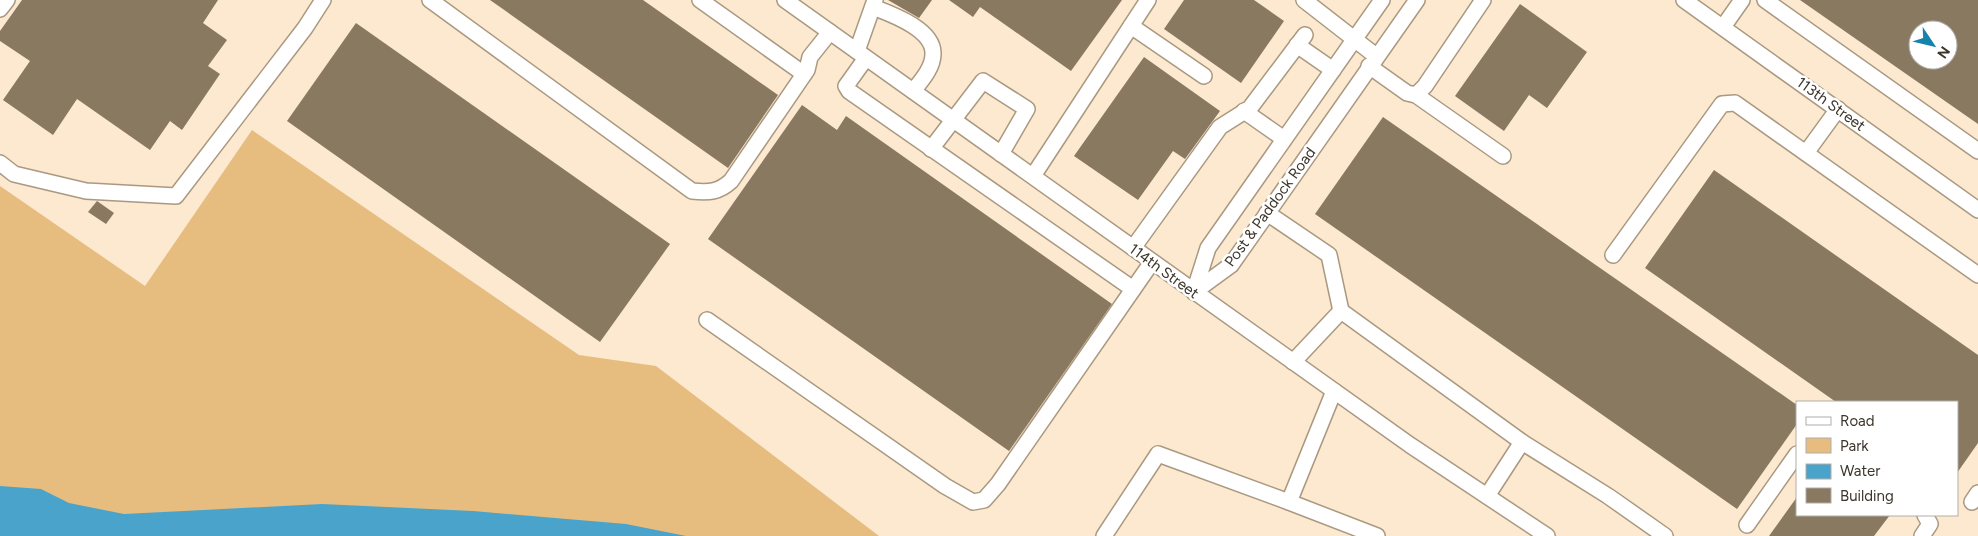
<svg xmlns="http://www.w3.org/2000/svg" width="1978" height="536" viewBox="0 0 1978 536" font-family="Figtree,sans-serif">
<rect width="100%" height="100%" fill="#fce9cf"/>
<polygon fill="#e6bd7f" points="252,130 579,355 656,366 879,536 0,536 0,186 145,286"/>
<polygon fill="#4aa3ca" points="0,486 41,489 69,503 124,514 322,504 473,511 626,524 686,536 0,536"/>
<g fill="#897961" fill-rule="evenodd">
<polygon points="22,0 218,0 203,23 227,40 208,66 220,74 182,130 170,121 150,150 77,99 53,135 3,100 30,61 0,41 0,31"/>
<polygon points="490,0 643,0 778,95 728,168"/>
<polygon points="888,0 932,0 919,18"/>
<polygon points="949,0 1122,0 1071,71 980,7 973,17"/>
<polygon points="1184,0 1254,0 1284,21 1241,83 1164,29"/>
<path d="M1800,0H1978V124ZM1918,30H1948V60H1918Z"/>
<polygon points="1520,4 1587,52 1547,108 1529,95 1504,131 1455,96"/>
<polygon points="356,23 670,244 600,342 287,121"/>
<polygon points="1144,57 1220,111 1185,159 1173,151 1138,200 1074,156"/>
<polygon points="802,105 837,130 846,116 1112,304 1009,451 708,239"/>
<polygon points="1383,117 1797,405 1797,424 1737,509 1315,214"/>
<polygon points="1714,170 1978,355 1978,443 1957,473 1957,402 1836,402 1645,268"/>
<polygon points="97,201 114,213 106,224 88,212"/>
<polygon points="1797,497 1797,515 1890,515 1874,536 1769,536"/>
</g>
<g fill="none" stroke-linecap="round" stroke-linejoin="round">
<defs>
<g id="minor">
<path d="M430,0L692,191C709,193 719,192 731,181L807,70L810,57L830,32"/>
<polyline points="700,0 804,74"/>
<polyline points="785,0 1410,445 1547,536"/>
<polyline points="1304,0 1376,56"/>
<polyline points="1684,0 1978,210"/>
<polyline points="1765,0 1978,151"/>
<path d="M873,7C891,14 934,29 933,54C933,68 921,81 913,91"/>
<polyline points="0,9 7,0"/>
<polyline points="1131,26 1204,76"/>
<polyline points="1723,27 1742,0"/>
<polyline points="1297,45 1333,70"/>
<polyline points="857,51 875,0"/>
<polyline points="866,58 846,86 849,91 1133,289"/>
<polyline points="1369,66 1407,93 1416,95 1425,86 1483,0"/>
<polyline points="1416,95 1503,156"/>
<polyline points="1244,111 1284,139"/>
<polyline points="931,149 983,81 1027,109 1001,154"/>
<polyline points="1806,153 1838,109"/>
<polyline points="0,163 14,174 86,191 176,196 305,28 323,0"/>
<polyline points="1033,176 1148,0"/>
<polyline points="1267,213 1329,255 1341,311"/>
<polyline points="1133,248 1220,127 1250,108 1305,35"/>
<polyline points="1613,255 1722,104 1735,103 1978,275"/>
<polyline points="1194,292 1231,265 1417,0"/>
<polyline points="1194,292 1208,248 1382,0"/>
<polyline points="707,320 945,486 973,502 984,500 998,484 1152,262"/>
<polyline points="1293,362 1341,311 1522,442"/>
<polyline points="1334,391 1289,502 1377,536"/>
<polyline points="1487,496 1522,442 1608,496 1665,536"/>
<polyline points="1972,502 1978,493"/>
<polyline points="1747,525 1797,454"/>
<polyline points="1104,536 1158,454 1289,502"/>
<polyline points="1922,536 1930,524 1925,515"/>
</g>
</defs>
<use href="#minor" stroke="#aa9980" stroke-width="18"/>
<use href="#minor" stroke="#fff" stroke-width="15"/>
</g>
<g text-anchor="middle" stroke-width="5" stroke-linejoin="round" paint-order="stroke">
<g font-size="15" fill="#3c352b" stroke="#fff">
<text transform="translate(1831 104) rotate(36)" y="5">113th Street</text>
<text transform="translate(1270 207) rotate(-54)" y="5">Post &amp; Paddock Road</text>
<text transform="translate(1164 271) rotate(36)" y="5">114th Street</text>
</g>
</g>
<rect x="1796" y="401" width="162" height="115" fill="#ffffff" stroke="#b1aeaa"/>
<rect x="1806" y="417" width="25" height="8" fill="#ffffff" stroke="#b1aeaa"/>
<text x="1840" y="426" font-size="15" fill="#3c352b">Road</text>
<rect x="1806" y="438" width="25" height="15" fill="#e6bd7f" stroke="#b1aeaa"/>
<text x="1840" y="451" font-size="15" fill="#3c352b">Park</text>
<rect x="1806" y="464" width="25" height="15" fill="#4aa3ca" stroke="#b1aeaa"/>
<text x="1840" y="476" font-size="15" fill="#3c352b">Water</text>
<rect x="1806" y="488" width="25" height="15" fill="#897961" stroke="#b1aeaa"/>
<text x="1840" y="501" font-size="15" fill="#3c352b">Building</text>
<g transform="translate(1933 45) rotate(125)"><circle r="24" fill="#ffffff" stroke="#b1aeaa"/>
<path d="M0-4L9 19L0 12L-9 19Z" fill="#1683ab"/>
<text y="-8" font-size="14" font-weight="bold" text-anchor="middle" fill="#3c352b">N</text>
</g>
</svg>
